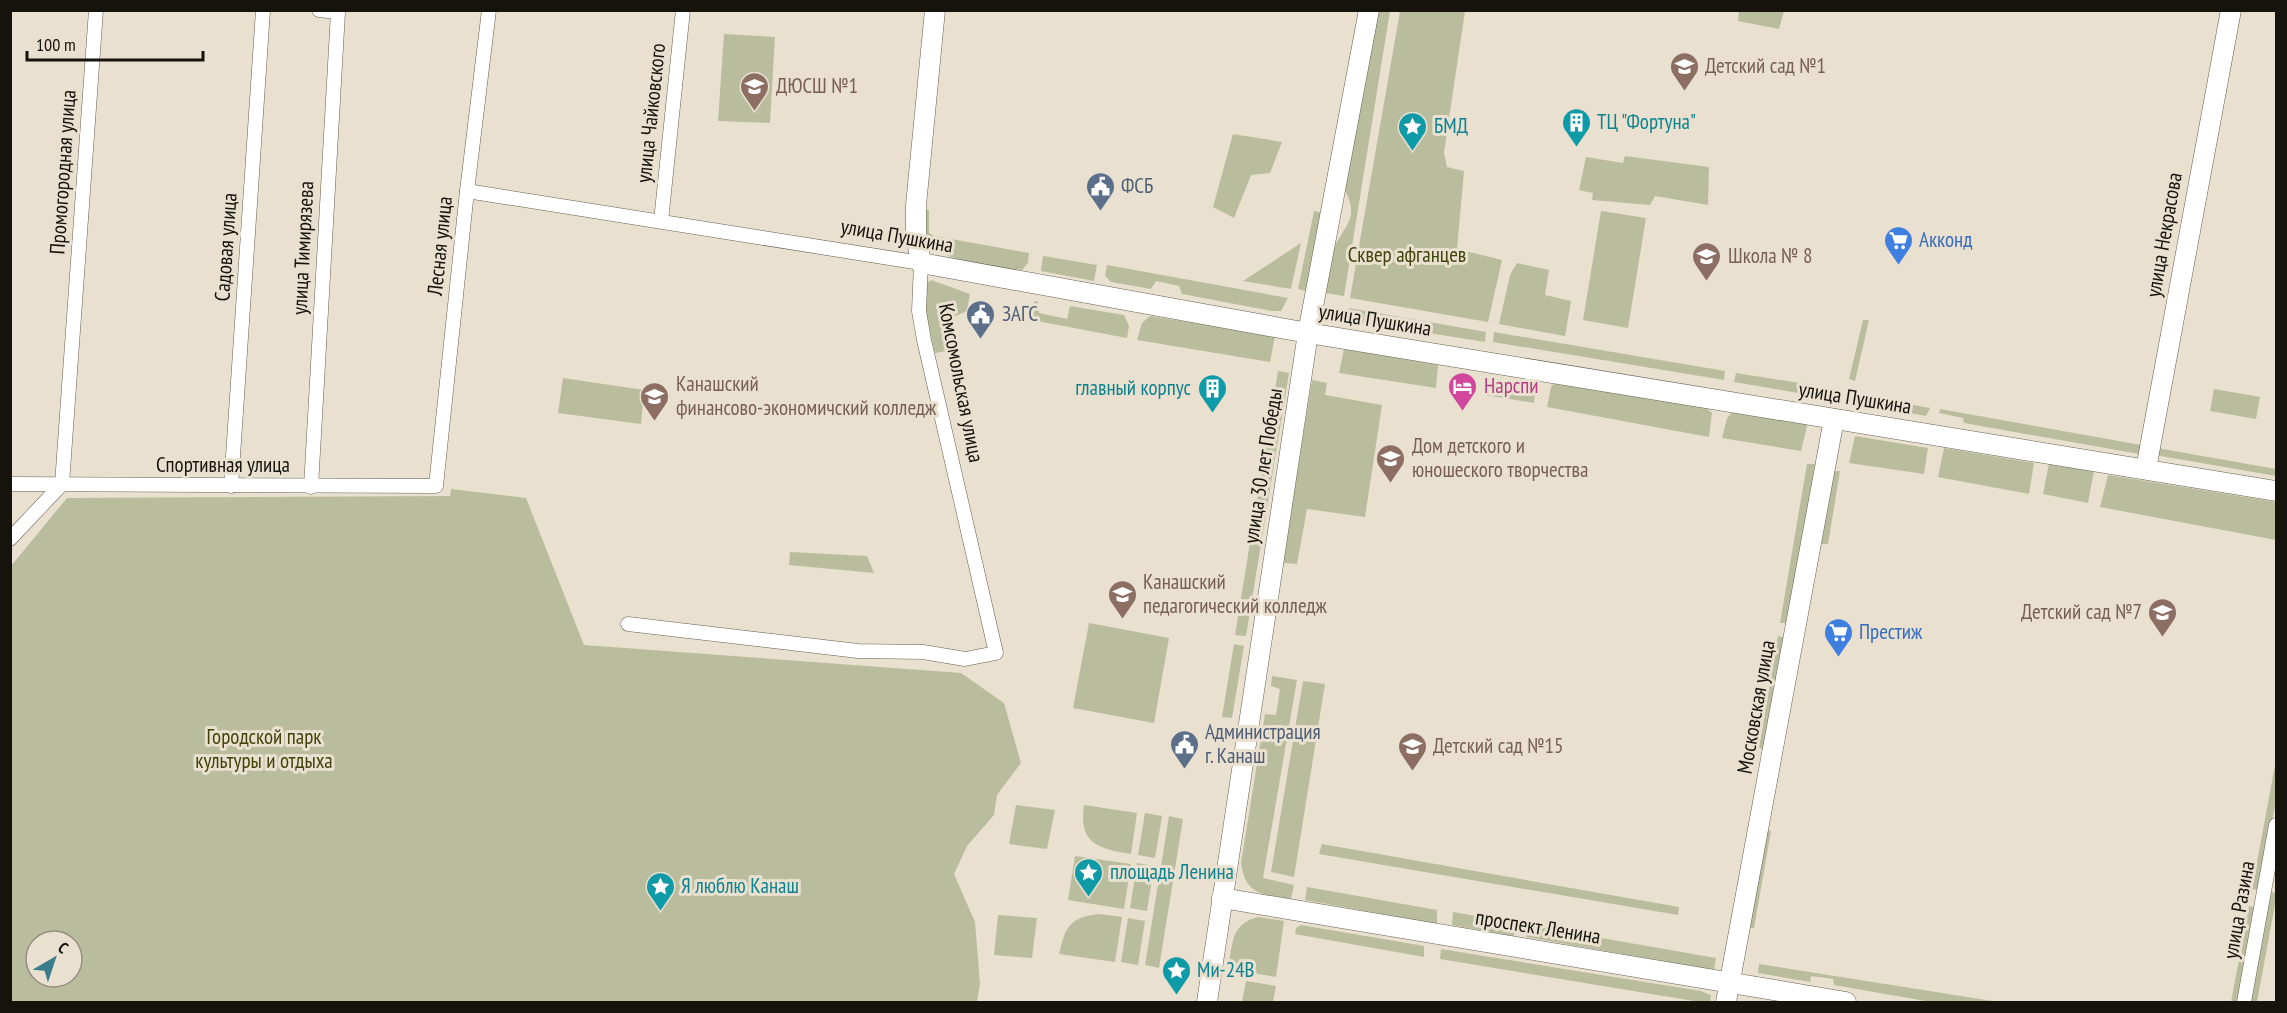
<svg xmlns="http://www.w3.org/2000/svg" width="2287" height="1013" viewBox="0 0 2287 1013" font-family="'PT Sans Narrow',sans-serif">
<rect width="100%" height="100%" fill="#e9e0d0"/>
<g fill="#b9bd9d" fill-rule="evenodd">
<path d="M1378,11H1390L1344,296L1325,293C1328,280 1328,264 1333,251C1342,227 1361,219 1345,191Z"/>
<polygon points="1400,11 1465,11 1444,152 1447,167 1464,171 1457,249 1502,260 1488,322 1350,298"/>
<polygon points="1739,11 1784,11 1779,29 1738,21"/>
<polygon points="724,34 775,37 770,123 718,121"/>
<polygon points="1233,134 1282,142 1270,173 1251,175 1234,218 1213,207"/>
<polygon points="1625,156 1709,167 1708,205 1655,196 1650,205 1592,200 1593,193 1579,190 1586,157 1623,163"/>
<path d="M924,210H929V233L934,236L1029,253L1028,263L1022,270C995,265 939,264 926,238C923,230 924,218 924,210Z"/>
<polygon points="1314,211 1323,213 1309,292 1298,289"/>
<polygon points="1601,211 1646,218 1628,328 1583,320"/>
<polygon points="1301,243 1291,289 1243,281"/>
<polygon points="1043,256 1097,265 1094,281 1041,271"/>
<polygon points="1517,263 1549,270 1545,295 1571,301 1565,336 1499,324 1510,275"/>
<polygon points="1107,265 1288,298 1281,311 1272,311 1182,294 1179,286 1156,281 1151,289 1111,282 1105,276"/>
<polygon points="931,280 970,294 967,311 956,316 947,315 952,350 935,353 920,287"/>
<polygon points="1034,301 1038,302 1039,313 1067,319 1070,306 1124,315 1129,326 1127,338 1032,320"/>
<polygon points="1349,308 1486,332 1485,342 1348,320"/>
<polygon points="1150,316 1275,336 1270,362 1137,340 1142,323"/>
<polygon points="1863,320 1869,320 1855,381 1849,379"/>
<polygon points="1494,332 1725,371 1724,380 1493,342"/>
<polygon points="1344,349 1438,365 1436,388 1339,373"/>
<polygon points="1278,371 1289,373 1246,636 1235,635"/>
<polygon points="1736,373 1819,386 1816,396 1734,382"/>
<polygon points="563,378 644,390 641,424 558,413"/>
<polygon points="1312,380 1327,383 1325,395 1382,405 1365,517 1307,509 1297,564 1283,563"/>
<polygon points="1487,380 1535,389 1534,403 1485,395"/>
<polygon points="1557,380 1704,406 1712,413 1709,437 1547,407 1551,387"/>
<polygon points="2214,389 2260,397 2256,419 2210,411"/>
<polygon points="1862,396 1930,408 1926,416 1860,404"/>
<polygon points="1940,409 2141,445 2139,454 1964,423 1963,418 1939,413"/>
<polygon points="1734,410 1808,422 1801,451 1722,438 1727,418"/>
<polygon points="1855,436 1928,448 1924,474 1849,463"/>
<polygon points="1944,448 2034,463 2029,494 1938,477"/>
<polygon points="2157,448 2276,469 2276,476 2155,455"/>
<polygon points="2049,463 2094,471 2088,503 2043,494"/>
<polygon points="1807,464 1815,464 1788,623 1780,623"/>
<polygon points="1834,471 1840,471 1828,544 1821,544"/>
<polygon points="2108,475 2276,502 2276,540 2100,507"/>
<path d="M451,489L526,498L584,645L961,673L1004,703L1021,763L997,795L994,815L967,846L954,874L975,922L980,984L977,1002H11V566L67,498L450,496ZM36,941H72V977H36Z"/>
<polygon points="790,552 867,556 874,573 789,565"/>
<polygon points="1089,623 1169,638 1154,723 1073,708"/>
<polygon points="1778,636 1786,638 1767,750 1759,748"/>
<polygon points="1234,644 1244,646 1232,718 1222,717"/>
<path d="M1272,676L1297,680L1263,878L1294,885L1291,899C1262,894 1246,896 1241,863L1265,714L1276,715L1280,689L1271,686Z"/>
<polygon points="1303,681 1325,684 1294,877 1271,872"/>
<polygon points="2275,765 2276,801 2258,890 2252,889"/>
<polygon points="1016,805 1055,810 1047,849 1009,844"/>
<path d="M1084,805L1137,813L1131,854C1098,849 1078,843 1084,805Z"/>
<polygon points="1145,813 1162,816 1155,858 1138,855"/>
<polygon points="1169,816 1183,819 1159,968 1145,965"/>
<polygon points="1766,830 1771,831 1754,928 1750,928"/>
<polygon points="1322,844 1679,907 1678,915 1319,854"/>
<polygon points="1075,856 1131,864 1124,909 1068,900"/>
<polygon points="1137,863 1154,866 1147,911 1130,908"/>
<polygon points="1307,887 1437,910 1437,924 1305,900"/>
<polygon points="2271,892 2276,893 2276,899 2257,1002 2249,1002"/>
<polygon points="2249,906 2255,907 2239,1002 2231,1002"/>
<polygon points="1453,912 1716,958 1714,970 1526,937 1527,931 1514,929 1514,936 1452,925"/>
<path d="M1099,914L1122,917L1115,962L1059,954C1065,927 1070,917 1099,914Z"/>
<polygon points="998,915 1037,918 1032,958 994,955"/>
<path d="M1258,917L1284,921L1276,977L1228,969C1233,944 1230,924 1258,917Z"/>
<polygon points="1128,918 1145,921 1138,965 1121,962"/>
<polygon points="1301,925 1424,946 1424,957 1295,934 1296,928"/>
<polygon points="1441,949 1701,991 1711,995 1710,1002 1700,1002 1440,959"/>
<polygon points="1759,964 1999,1002 1931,1002 1834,985 1833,979 1811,976 1810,982 1758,973"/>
<polygon points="1246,981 1276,986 1273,1002 1242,1002"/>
</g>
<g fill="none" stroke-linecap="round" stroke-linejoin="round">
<defs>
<g id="street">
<polyline points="467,191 921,263 919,311 924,340 996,653 965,659 923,652 858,651 628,624"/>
<polyline points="661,221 683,10"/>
<polyline points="10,484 436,486 467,191 489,10"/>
<polyline points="231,486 263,10"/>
<polyline points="311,487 338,12 319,10"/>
<polyline points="10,539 62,484 96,10"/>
<polyline points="2244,1002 2276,825"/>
</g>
<g id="secondary">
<polyline points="935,10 916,205 916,234 921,263 1308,333 2276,491"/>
<polyline points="2146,469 2231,10"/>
<polyline points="1222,898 1846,1002"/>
<polyline points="1207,1002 1308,333 1369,10"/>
<polyline points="1726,1002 1834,419"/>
</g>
</defs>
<use href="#street" stroke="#655e4f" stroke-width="15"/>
<use href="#secondary" stroke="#655e4f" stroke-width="21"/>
<use href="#street" stroke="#fff" stroke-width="14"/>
<use href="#secondary" stroke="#fff" stroke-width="20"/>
</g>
<defs>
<symbol id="school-pin" viewBox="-11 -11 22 30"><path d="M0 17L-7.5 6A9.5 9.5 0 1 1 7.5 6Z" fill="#8d6e63" stroke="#e9e0d0"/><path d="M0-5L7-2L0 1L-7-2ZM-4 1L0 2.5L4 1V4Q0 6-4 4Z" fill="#fff"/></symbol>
<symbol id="building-pin" viewBox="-11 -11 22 30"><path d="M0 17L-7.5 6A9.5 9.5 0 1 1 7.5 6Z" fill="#0f9aa8" stroke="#e9e0d0"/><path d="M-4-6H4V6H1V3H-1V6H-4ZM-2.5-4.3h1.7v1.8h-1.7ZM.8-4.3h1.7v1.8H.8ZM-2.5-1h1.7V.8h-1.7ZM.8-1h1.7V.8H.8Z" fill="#fff"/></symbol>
<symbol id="sight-pin" viewBox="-11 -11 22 30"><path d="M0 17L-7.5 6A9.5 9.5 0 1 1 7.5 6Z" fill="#0f9aa8" stroke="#e9e0d0"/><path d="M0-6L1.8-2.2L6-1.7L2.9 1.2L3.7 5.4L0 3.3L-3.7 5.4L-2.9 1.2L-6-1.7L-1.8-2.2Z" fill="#fff"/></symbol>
<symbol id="civic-pin" viewBox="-11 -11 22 30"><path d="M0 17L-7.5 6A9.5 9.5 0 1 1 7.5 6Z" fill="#5c6f8a" stroke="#e9e0d0"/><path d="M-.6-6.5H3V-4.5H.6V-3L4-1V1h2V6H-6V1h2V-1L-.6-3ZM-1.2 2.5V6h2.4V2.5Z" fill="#fff"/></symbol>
<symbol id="supermarket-pin" viewBox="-11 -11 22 30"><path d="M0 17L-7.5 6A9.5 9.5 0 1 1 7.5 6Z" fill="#3f7fe0" stroke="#e9e0d0"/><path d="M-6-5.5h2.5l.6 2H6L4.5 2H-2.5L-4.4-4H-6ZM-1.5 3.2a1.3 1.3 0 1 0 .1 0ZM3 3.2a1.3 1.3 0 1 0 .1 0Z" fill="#fff"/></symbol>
<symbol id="hotel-pin" viewBox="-11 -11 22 30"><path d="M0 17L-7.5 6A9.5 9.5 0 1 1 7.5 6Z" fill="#d1479c" stroke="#e9e0d0"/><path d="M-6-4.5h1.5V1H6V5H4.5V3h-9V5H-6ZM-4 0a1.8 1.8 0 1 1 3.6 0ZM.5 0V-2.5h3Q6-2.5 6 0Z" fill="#fff"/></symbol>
<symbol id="university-pin" viewBox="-11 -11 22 30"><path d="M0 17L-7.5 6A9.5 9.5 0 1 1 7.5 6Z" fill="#8d6e63" stroke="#e9e0d0"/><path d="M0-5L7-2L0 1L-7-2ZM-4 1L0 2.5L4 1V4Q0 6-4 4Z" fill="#fff"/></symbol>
</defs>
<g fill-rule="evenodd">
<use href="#school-pin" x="1668" y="50" width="33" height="45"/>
<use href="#school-pin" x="738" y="70" width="33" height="45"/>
<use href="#building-pin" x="1560" y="106" width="33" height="45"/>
<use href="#sight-pin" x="1396" y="110" width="33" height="45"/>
<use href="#civic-pin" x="1084" y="170" width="33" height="45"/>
<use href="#supermarket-pin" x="1882" y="224" width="33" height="45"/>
<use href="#school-pin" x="1690" y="240" width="33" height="45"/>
<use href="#civic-pin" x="964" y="298" width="33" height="45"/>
<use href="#hotel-pin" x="1446" y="370" width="33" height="45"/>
<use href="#building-pin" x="1196" y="372" width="33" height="45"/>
<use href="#university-pin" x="638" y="380" width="33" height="45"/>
<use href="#school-pin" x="1374" y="442" width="33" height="45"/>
<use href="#university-pin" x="1106" y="578" width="33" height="45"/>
<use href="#school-pin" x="2146" y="596" width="33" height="45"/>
<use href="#supermarket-pin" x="1822" y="616" width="33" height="45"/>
<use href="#civic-pin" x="1168" y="728" width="33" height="45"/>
<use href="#school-pin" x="1396" y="730" width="33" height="45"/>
<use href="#sight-pin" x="1072" y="856" width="33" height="45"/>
<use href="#sight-pin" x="644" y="870" width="33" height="45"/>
<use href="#sight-pin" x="1160" y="954" width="33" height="45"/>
</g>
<g text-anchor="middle" stroke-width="6" stroke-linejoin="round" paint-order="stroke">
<g font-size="21" fill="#785e54" stroke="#e9e0d0" text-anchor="start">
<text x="1705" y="73">Детский сад №1</text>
<text x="776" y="93">ДЮСШ №1</text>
<text x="1728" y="263">Школа № 8</text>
<text x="676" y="391">Канашский<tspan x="676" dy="24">финансово-экономичский колледж</tspan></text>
<text x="1412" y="453">Дом детского и<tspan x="1412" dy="24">юношеского творчества</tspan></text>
<text x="1143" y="589">Канашский<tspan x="1143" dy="24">педагогический колледж</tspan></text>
<text x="2142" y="619" text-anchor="end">Детский сад №7</text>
<text x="1433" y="753">Детский сад №15</text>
</g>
<g font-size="21" fill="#16130d" stroke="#e9e0d0">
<text transform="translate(651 113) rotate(-84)" y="7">улица Чайковского</text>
<text transform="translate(63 172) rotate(-86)" y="7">Промогородная улица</text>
<text transform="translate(2164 235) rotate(-80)" y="7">улица Некрасова</text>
<text transform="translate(897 236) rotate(10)" y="7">улица Пушкина</text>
<text transform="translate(440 246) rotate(-84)" y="7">Лесная улица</text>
<text transform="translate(226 247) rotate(-86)" y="7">Садовая улица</text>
<text transform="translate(303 248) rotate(-87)" y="7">улица Тимирязева</text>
<text transform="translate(1375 320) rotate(9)" y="7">улица Пушкина</text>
<text transform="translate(961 383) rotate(79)" y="7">Комсомольская улица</text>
<text transform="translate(1855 398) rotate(9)" y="7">улица Пушкина</text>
<text x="223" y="472">Спортивная улица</text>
<text transform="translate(1263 466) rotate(-81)" y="7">улица 30 лет Победы</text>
<text transform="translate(1756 707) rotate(-80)" y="7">Московская улица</text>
<text transform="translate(2239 910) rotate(-80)" y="7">улица Разина</text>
<text transform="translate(1538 927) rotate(9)" y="7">проспект Ленина</text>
</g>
<g font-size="21" fill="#0d838f" stroke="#e9e0d0" text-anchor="start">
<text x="1597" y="129">ТЦ "Фортуна"</text>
<text x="1434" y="133">БМД</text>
<text x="1191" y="395" text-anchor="end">главный корпус</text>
<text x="1110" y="879">площадь Ленина</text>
<text x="681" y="893">Я люблю Канаш</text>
<text x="1197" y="977">Ми-24В</text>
</g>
<g font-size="21" fill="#4e5e75" stroke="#e9e0d0" text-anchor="start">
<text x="1121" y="193">ФСБ</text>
<text x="1002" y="321">ЗАГС</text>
<text x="1205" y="739">Администрация<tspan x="1205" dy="24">г. Канаш</tspan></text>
</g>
<g font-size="21" fill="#366cbe" stroke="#e9e0d0" text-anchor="start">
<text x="1919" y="247">Акконд</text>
<text x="1859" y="639">Престиж</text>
</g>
<g font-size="21" fill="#40440a" stroke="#e9e0d0">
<text x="1407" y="262">Сквер афганцев</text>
<text x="264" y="744">Городской парк<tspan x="264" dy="24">культуры и отдыха</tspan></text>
</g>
<g font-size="21" fill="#b23c85" stroke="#e9e0d0" text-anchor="start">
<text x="1484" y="393">Нарспи</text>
</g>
</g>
<rect width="2287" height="1013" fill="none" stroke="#16130d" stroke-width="24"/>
<g transform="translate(54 959) rotate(39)"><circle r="28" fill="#e9e0d0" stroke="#958e82" stroke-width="1.5"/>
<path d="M0-4.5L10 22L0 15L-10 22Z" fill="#3a7e8d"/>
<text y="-9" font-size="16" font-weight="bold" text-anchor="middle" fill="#16130d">С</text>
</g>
<path d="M27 51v9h176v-9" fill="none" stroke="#16130d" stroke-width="3"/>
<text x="36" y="51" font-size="18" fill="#16130d" stroke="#e9e0d0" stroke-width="4.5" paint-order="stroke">100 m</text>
</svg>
